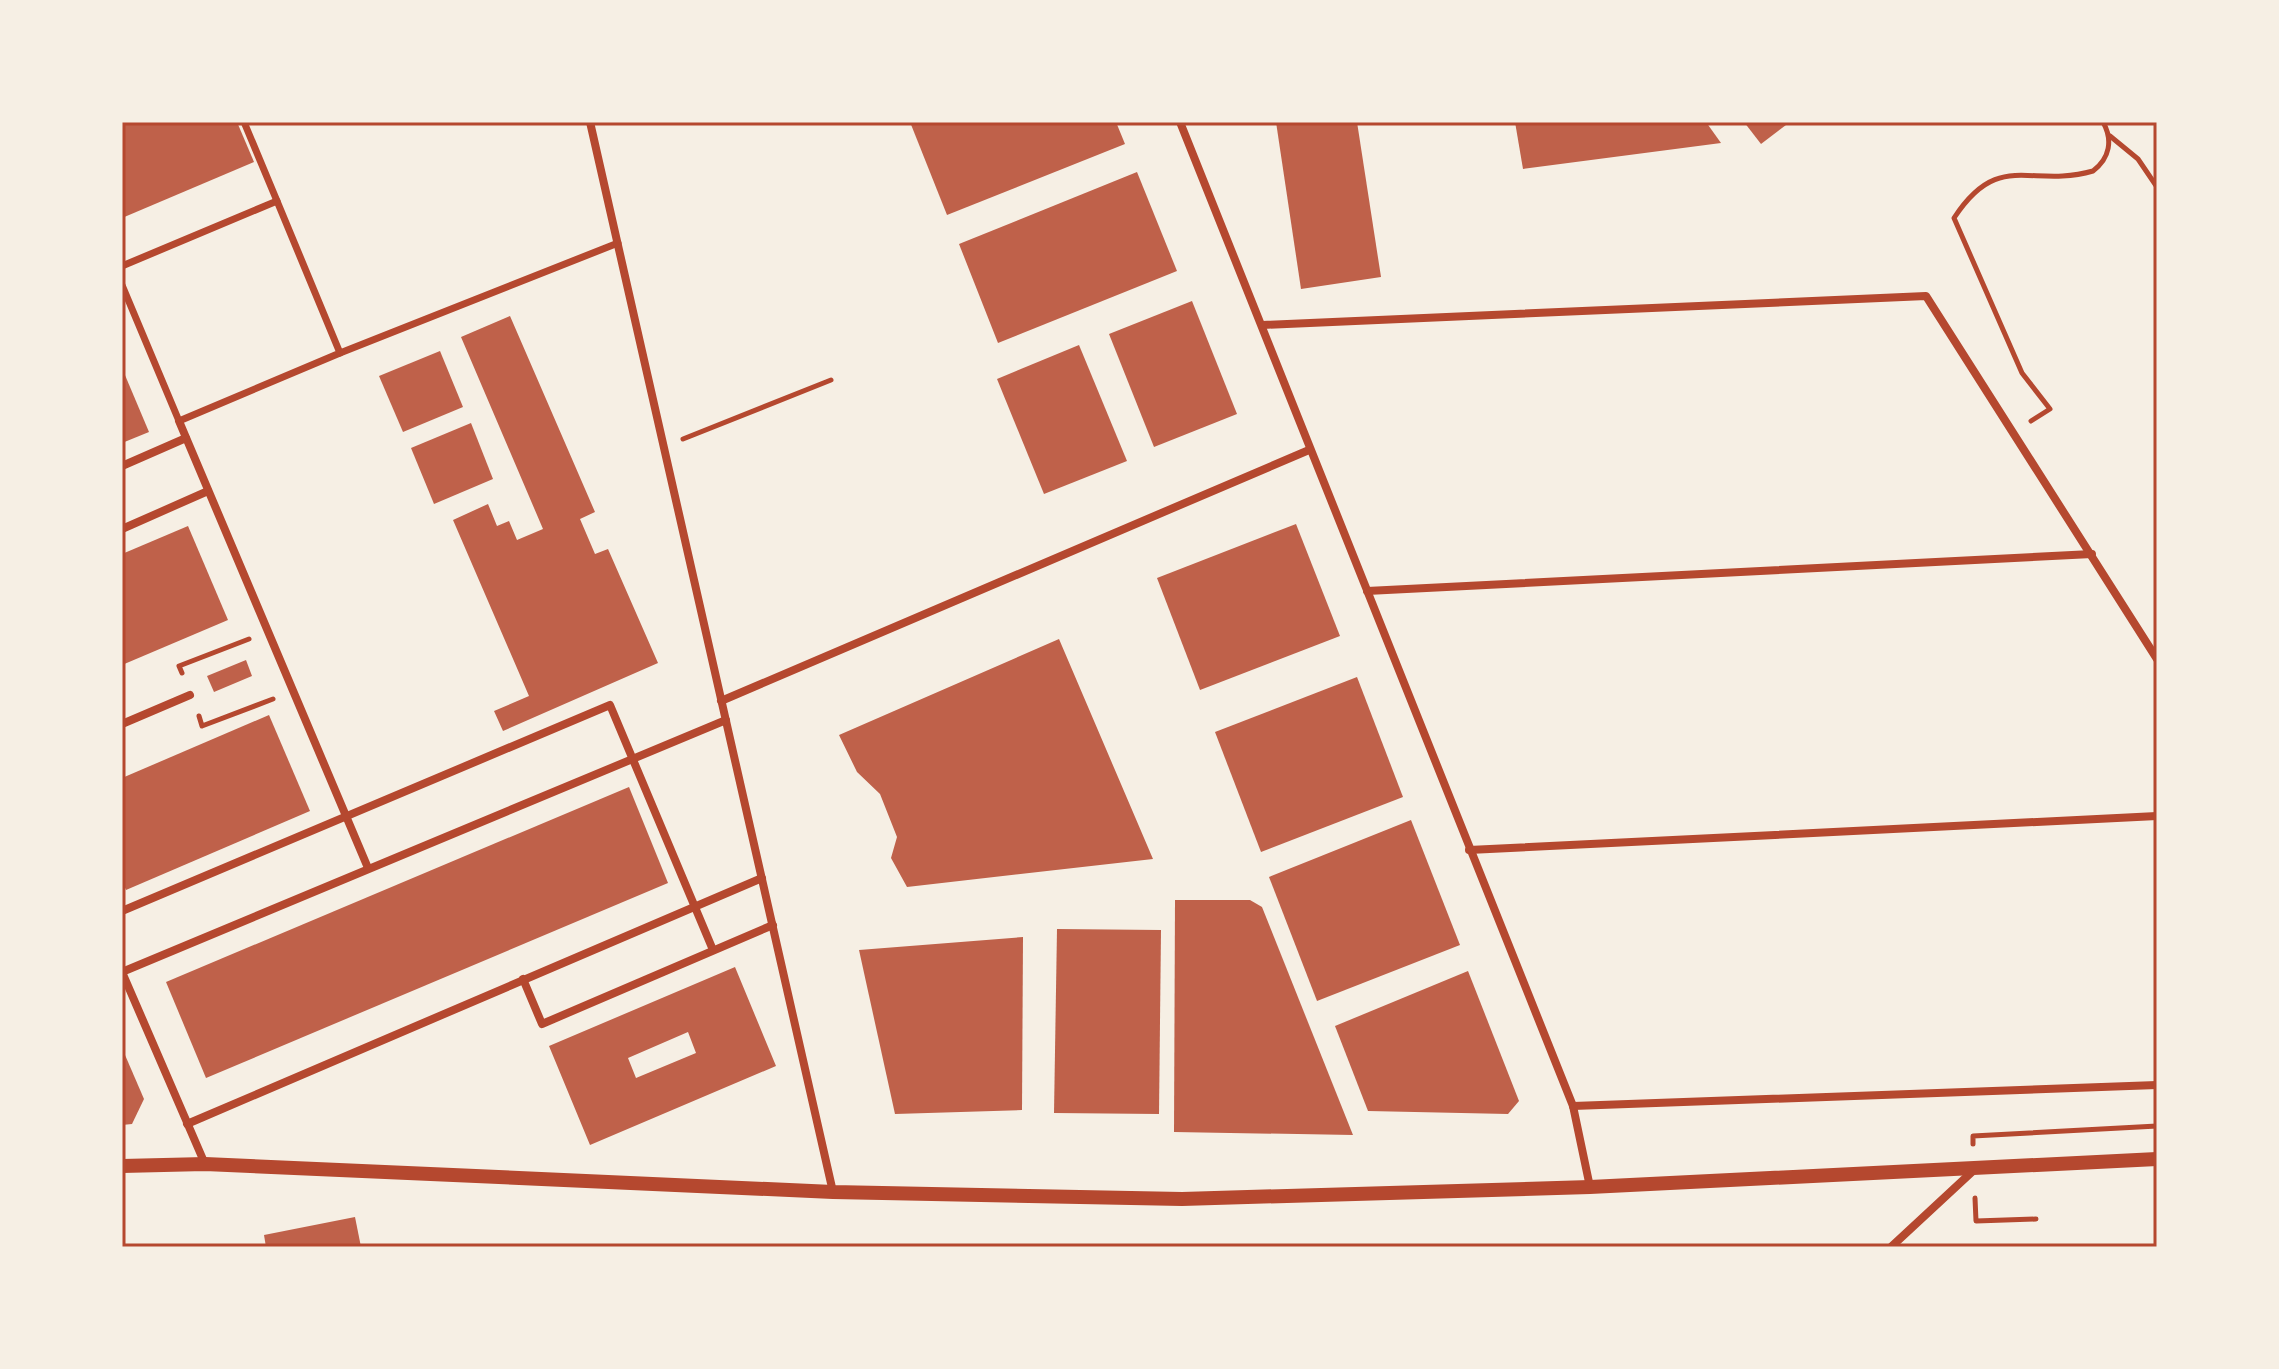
<svg xmlns="http://www.w3.org/2000/svg" width="2279" height="1369" viewBox="0 0 2279 1369" font-family="'Exo 2',sans-serif">
<rect width="100%" height="100%" fill="#f6efe4"/>
<g fill="#bf614a" fill-rule="evenodd">
<polygon points="122,122 237,122 254,162 122,218"/>
<polygon points="910,122 1116,122 1125,144 947,215"/>
<polygon points="1276,122 1357,122 1381,277 1301,289"/>
<polygon points="1515,122 1706,122 1721,143 1523,169"/>
<polygon points="1744,122 1790,122 1761,144"/>
<polygon points="1137,172 1177,271 998,343 959,244"/>
<polygon points="1192,301 1237,414 1154,447 1109,334"/>
<polygon points="510,316 595,512 580,519 595,554 608,549 658,663 503,731 494,711 529,696 453,520 488,504 497,526 509,521 517,540 543,529 461,337"/>
<polygon points="1079,345 1127,461 1044,494 997,379"/>
<polygon points="440,351 463,407 403,432 379,376"/>
<polygon points="122,368 149,432 122,443"/>
<polygon points="471,423 493,479 434,504 411,448"/>
<polygon points="1296,524 1340,636 1200,690 1157,578"/>
<polygon points="188,526 228,620 122,665 122,554"/>
<polygon points="1059,639 1153,859 907,887 891,858 897,837 880,794 857,772 839,735"/>
<polygon points="246,660 252,676 214,692 207,676"/>
<polygon points="1357,677 1403,797 1261,852 1215,732"/>
<polygon points="269,715 310,811 126,890 122,881 122,778"/>
<polygon points="629,787 668,883 206,1078 166,982"/>
<polygon points="1411,820 1460,945 1317,1001 1269,877"/>
<polygon points="1175,900 1250,900 1262,907 1353,1135 1174,1132"/>
<polygon points="1057,929 1161,930 1159,1114 1054,1113"/>
<polygon points="1023,937 1022,1110 895,1114 859,950"/>
<path d="M735,967L776,1066L590,1145L549,1046ZM688,1032L696,1053L636,1078L628,1058Z"/>
<polygon points="1468,971 1519,1101 1508,1114 1368,1111 1335,1026"/>
<polygon points="122,1048 144,1099 132,1124 122,1125"/>
<polygon points="355,1217 361,1247 266,1247 264,1235"/>
</g>
<g fill="none" stroke-linecap="round" stroke-linejoin="round">
<g stroke="#b5482f" stroke-width="5">
<polyline points="2110,136 2138,159 2157,187"/>
<path d="M2031,421L2050,409L2022,373L1954,218C1999,149 2030,189 2093,171C2110,158 2113,140 2103,122"/>
<polyline points="683,439 831,380"/>
<polyline points="182,673 179,666 249,639"/>
<polyline points="199,716 202,726 273,699"/>
<polyline points="1973,1144 1973,1136 2157,1126"/>
<polyline points="1975,1198 1976,1221 2036,1219"/>
</g>
<g stroke="#b5482f" stroke-width="7">
<polyline points="244,122 277,201"/>
<polyline points="122,266 277,201 340,353 179,421 122,285"/>
<polyline points="340,353 618,243"/>
</g>
<g stroke="#b5482f" stroke-width="8">
<polyline points="590,122 833,1192"/>
<polyline points="1180,122 1573,1106 1590,1187"/>
<polyline points="1263,325 1926,296 2157,659"/>
<polyline points="179,421 368,868"/>
<polyline points="122,466 186,438"/>
<polyline points="122,529 208,491"/>
<polyline points="1367,591 2092,554"/>
<polyline points="721,701 1309,450"/>
<polyline points="122,724 190,695"/>
<polyline points="1469,850 2157,816"/>
<polyline points="122,911 610,705 713,950"/>
<polyline points="122,972 726,720"/>
<polyline points="122,972 205,1164"/>
<polyline points="523,979 542,1024 773,925"/>
<polyline points="1573,1106 2157,1085"/>
<polyline points="187,1124 762,878"/>
<polyline points="1891,1247 1974,1170"/>
</g>
<polyline stroke="#b5482f" stroke-width="14" points="122,1166 205,1164 833,1192 1182,1199 1590,1187 2157,1159"/>
</g>
<rect width="2279" height="1369" fill="none" stroke="#f6efe4" stroke-width="248"/>
<rect x="124" y="124" width="2031" height="1121" fill="none" stroke="#b5482f" stroke-width="3"/>
</svg>
